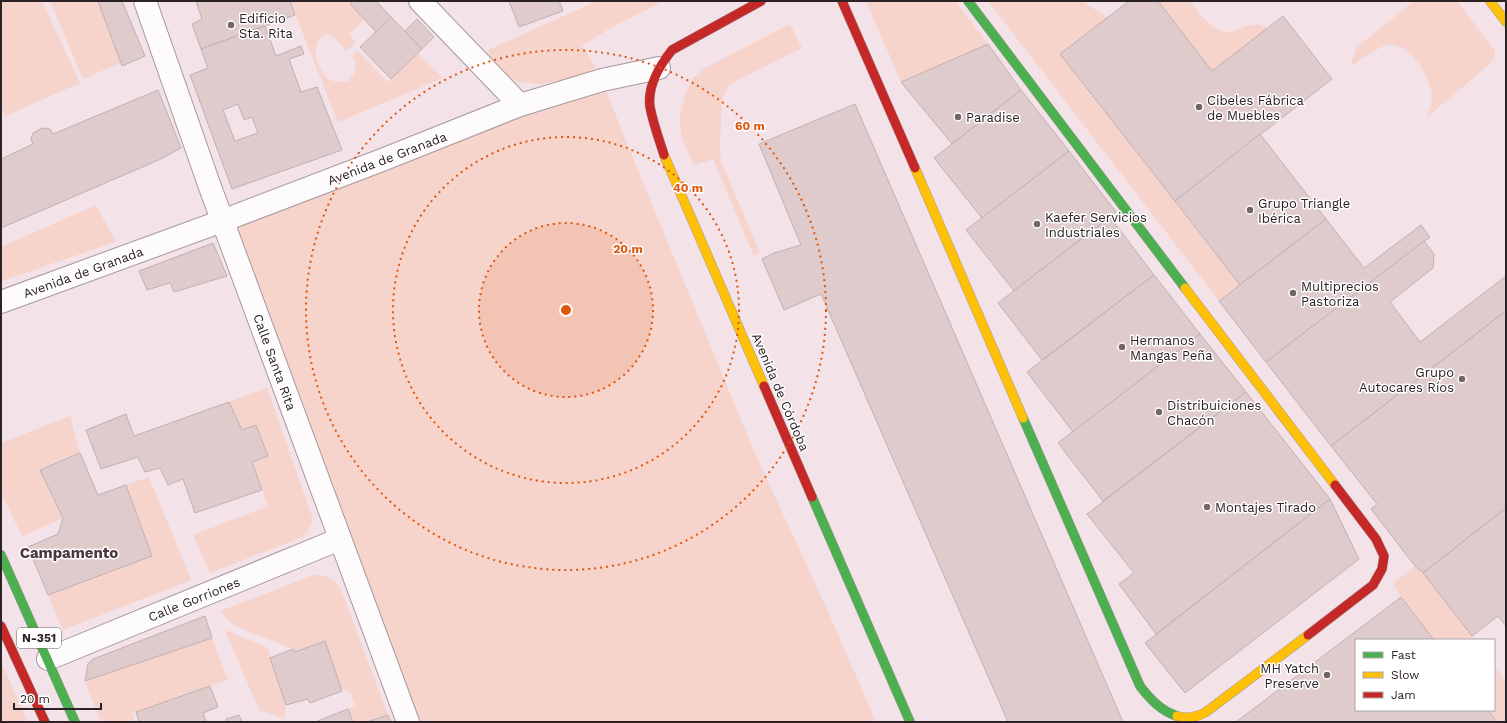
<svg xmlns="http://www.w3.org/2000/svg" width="1507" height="723" viewBox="0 0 1507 723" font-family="'Work Sans',sans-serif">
<rect width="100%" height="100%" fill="#f3e2e8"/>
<g fill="#f6d4cb">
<polygon points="1,1 42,1 80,83 5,116 1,106"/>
<polygon points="50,1 98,1 121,63 83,79"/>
<path d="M290,1H353L350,4L364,20L349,34L356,42L346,51C340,43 336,37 326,34C324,36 321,38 319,40C311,51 319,72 329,79C335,83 341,82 348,81L355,73V59L352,56L358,51L387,82L418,53L443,78L338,122Z"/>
<polygon points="597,1 664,1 612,27 582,46 596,67 577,77 541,84 518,82 501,71 490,61 488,50"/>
<polygon points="866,1 955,1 988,44 901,82"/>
<polygon points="988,1 1082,1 1108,18 1060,54 1240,285 1219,301"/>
<path d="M1158,1H1189C1198,11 1208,27 1222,31C1237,36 1249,17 1267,28L1212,71Z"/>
<path d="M1414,1H1457L1495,51V57L1490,64L1427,117C1429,110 1432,103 1432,96C1432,79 1410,44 1390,45C1379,45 1359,61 1350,67L1356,48Z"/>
<polygon points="790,24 802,48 738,80 728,86 722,99 720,147 721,162 760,253 754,256 713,159 694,165 681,136 680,116 685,94 693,78 705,68"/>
<polygon points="602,80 625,139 754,451 830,616 876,722 408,722 222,221"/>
<polygon points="96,205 116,242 1,281 1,247"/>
<path d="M267,388L312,516C312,525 309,531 302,537L210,573L193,535L268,506L252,462L242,430L229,402Z"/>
<polygon points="70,416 80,453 40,470 63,518 22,536 1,493 1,443"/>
<polygon points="149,477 191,580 63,630 48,595 152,556 126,485"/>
<polygon points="1415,566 1423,573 1475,640 1434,640 1401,597 1393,584"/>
<path d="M314,575C330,576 334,578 342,592L388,715L367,722H353L348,709L356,706L350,692L341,688L295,652L293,649L233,625L220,611Z"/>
<polygon points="225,630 268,648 286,705 284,718 259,710"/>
<polygon points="212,638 228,680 132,713 134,722 101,722 85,681"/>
<polygon points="1,662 28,722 1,722"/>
<polygon points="1494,666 1506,682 1506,722 1497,722 1488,710 1494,710"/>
</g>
<g fill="#dfcacc" stroke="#bfb1b4" fill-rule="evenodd">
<polygon points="98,1 122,1 145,56 122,66"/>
<polygon points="196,1 290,1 295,15 201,49 192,24 202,19"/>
<polygon points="353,1 376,1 391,17 376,32 350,4"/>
<polygon points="509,1 559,1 563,11 519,27"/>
<polygon points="1129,1 1158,1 1212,71 1283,16 1332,79 1175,201 1060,54"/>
<polygon points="391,17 422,49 391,79 360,47"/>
<polygon points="417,19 434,37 422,49 405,31"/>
<path d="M265,26L276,56L301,46L304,54L289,59L301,92L317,87L342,150L232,189L190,75L208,68L201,49ZM238,104L244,120L252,117L258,133L235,141L223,110Z"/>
<polygon points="988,44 1021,90 952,144 901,82"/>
<polygon points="158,90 181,148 161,159 1,228 1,159 33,144 31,139 33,133 42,128 50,129 53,134"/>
<polygon points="1021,90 1069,151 982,218 934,158"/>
<polygon points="855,104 1123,722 1008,722 821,294 784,310 762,259 774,253 801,245 759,144"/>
<polygon points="1260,134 1326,219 1240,285 1175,201"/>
<polygon points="1069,151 1116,212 1014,291 966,230"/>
<polygon points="1110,217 1154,275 1042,360 998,303"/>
<polygon points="1326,219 1364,268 1421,225 1430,237 1266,362 1219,301"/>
<polygon points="1424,241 1434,254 1433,268 1390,302 1420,342 1506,276 1506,311 1331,446 1266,362"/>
<polygon points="213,243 227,276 174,292 170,283 147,290 139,271"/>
<polygon points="1154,275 1200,334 1073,432 1027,372"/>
<polygon points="1506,311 1506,508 1423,573 1415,566 1371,509 1377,504 1331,446"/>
<polygon points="1200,334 1246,392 1103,501 1058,443"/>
<polygon points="1246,392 1330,499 1156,634 1119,584 1134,573 1087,514"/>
<polygon points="229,402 242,430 256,425 268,456 252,462 262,490 195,513 183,479 168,485 160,468 145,472 138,457 101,469 86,430 126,414 134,436"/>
<polygon points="80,453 98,495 126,485 152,556 48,595 28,547 58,534 63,518 40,470"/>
<polygon points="1330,499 1359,559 1185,693 1145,643"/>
<polygon points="1506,508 1506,626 1498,616 1472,636 1423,573"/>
<polygon points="1401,597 1434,640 1356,640 1356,710 1488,710 1497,722 1236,722"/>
<polygon points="205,616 212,638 85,681 88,664 93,659"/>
<polygon points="325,641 342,691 310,703 308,699 286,705 270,658 293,649 295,652"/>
<polygon points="210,686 218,707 203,713 206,722 139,722 136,712"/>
<polygon points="348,709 353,722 315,722"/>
<polygon points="239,715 242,722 227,722 226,719"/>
<polygon points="388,715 391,722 367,722"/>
</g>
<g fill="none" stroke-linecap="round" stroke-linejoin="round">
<defs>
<g id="street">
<polyline points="145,1 210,187 408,722"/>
<polyline points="420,1 520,105"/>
<polyline points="1,302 222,221 382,160 520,105 602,80 659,68"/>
<polyline points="48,659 340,539"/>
</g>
<g id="fast">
<polyline points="968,1 1185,288"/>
<path d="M1023,418L1140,686C1150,699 1161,711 1177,716"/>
<polyline points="812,497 910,722"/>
<polyline points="1,555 75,722"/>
</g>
<g id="slow">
<polyline points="1490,1 1506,22"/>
<polyline points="664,155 764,386"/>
<polyline points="915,168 1023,418"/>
<polyline points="1185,288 1335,485"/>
<path d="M1177,716C1187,719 1197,717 1206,712L1308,635"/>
</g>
<g id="jam">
<polyline points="842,1 915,168"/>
<path d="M664,155C659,139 653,123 650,107C647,86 660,65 672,50L761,1"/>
<polyline points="764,386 812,497"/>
<polyline points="1,626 45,722"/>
<polyline points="1308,635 1373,585 1382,569 1384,556 1376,539 1335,485"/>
</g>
</defs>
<use href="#street" stroke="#a6999e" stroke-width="24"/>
<use href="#fast" stroke="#a6999e" stroke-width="10"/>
<use href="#slow" stroke="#a6999e" stroke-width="10"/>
<use href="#jam" stroke="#a6999e" stroke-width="10"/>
<use href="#street" stroke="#fdfbfc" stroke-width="22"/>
<use href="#fast" stroke="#4caf50" stroke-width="9"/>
<use href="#slow" stroke="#ffc107" stroke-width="9"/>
<use href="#jam" stroke="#c62828" stroke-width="9"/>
</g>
<circle cx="566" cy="310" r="87" fill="#df560d" fill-opacity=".12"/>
<g fill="none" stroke="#df560d" stroke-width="2" stroke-dasharray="2 4">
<circle cx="566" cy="310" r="87"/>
<circle cx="566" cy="310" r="173"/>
<circle cx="566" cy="310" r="260"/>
</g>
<g fill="#726569" stroke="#fff" stroke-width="1.5">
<circle cx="231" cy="25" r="4"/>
<circle cx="1199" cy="107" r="4"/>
<circle cx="958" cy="117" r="4"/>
<circle cx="1250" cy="210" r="4"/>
<circle cx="1037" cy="224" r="4"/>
<circle cx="1293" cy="293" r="4"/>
<circle cx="1122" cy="347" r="4"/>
<circle cx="1462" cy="379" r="4"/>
<circle cx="1159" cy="412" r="4"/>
<circle cx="1207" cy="507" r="4"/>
<circle cx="1327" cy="675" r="4"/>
</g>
<g text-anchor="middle" stroke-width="3" stroke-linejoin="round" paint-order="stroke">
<rect fill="#fff" stroke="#6b6466" stroke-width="1" x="17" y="628" width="44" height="20" rx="3"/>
<g font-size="12" font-weight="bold" fill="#2c2125">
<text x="39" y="642">N-351</text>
</g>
<g font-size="13" fill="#2c2125" stroke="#fff" text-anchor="start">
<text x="239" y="23">Edificio<tspan x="239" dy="15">Sta. Rita</tspan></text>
<text x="1207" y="105">Cibeles Fábrica<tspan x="1207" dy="15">de Muebles</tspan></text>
<text x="966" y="122">Paradise</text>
<text x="1258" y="208">Grupo Triangle<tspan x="1258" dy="15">Ibérica</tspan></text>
<text x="1045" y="222">Kaefer Servicios<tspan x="1045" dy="15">Industriales</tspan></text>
<text x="1301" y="291">Multiprecios<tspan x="1301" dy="15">Pastoriza</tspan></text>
<text x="1130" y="345">Hermanos<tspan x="1130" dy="15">Mangas Peña</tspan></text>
<text x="1454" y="377" text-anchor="end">Grupo<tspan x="1454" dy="15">Autocares Ríos</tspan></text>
<text x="1167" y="410">Distribuiciones<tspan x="1167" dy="15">Chacón</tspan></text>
<text x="1215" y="512">Montajes Tirado</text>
<text x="1319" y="673" text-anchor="end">MH Yatch<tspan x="1319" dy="15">Preserve</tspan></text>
</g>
<g font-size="13" fill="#2c2125" stroke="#fff">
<text transform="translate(387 158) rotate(-21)" y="5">Avenida de Granada</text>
<text transform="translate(83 272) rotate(-20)" y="5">Avenida de Granada</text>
<text transform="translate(275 362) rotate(70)" y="5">Calle Santa Rita</text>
<text transform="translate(781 392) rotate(67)" y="5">Avenida de Córdoba</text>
<text transform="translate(194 599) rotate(-22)" y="5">Calle Gorriones</text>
</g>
<g font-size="15" font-weight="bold" fill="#4e3740" stroke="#fff">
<text x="69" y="558">Campamento</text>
</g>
</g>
<circle cx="566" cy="310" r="6" fill="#df560d" stroke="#fff" stroke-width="2"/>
<g font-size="12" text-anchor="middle" font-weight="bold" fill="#df560d" stroke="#fff" stroke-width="3" stroke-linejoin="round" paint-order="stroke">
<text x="750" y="130">60 m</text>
<text x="688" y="192">40 m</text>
<text x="628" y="253">20 m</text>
</g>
<rect width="1507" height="723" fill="none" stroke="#2c2125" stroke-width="4"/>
<rect x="1355" y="639" width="140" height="72" fill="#ffffff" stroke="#aba6a8"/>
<rect x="1363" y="652" width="20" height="6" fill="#4caf50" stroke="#aba6a8"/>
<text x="1391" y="659" font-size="12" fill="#2c2125">Fast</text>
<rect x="1363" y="672" width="20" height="6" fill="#ffc107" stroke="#aba6a8"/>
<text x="1391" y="679" font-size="12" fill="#2c2125">Slow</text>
<rect x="1363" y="692" width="20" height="6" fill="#c62828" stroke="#aba6a8"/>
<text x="1391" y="699" font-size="12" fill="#2c2125">Jam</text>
<path d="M14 703v6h87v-6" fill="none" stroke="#2c2125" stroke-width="2"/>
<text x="20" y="703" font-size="12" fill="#2c2125" stroke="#ffffff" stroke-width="3" paint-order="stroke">20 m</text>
</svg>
